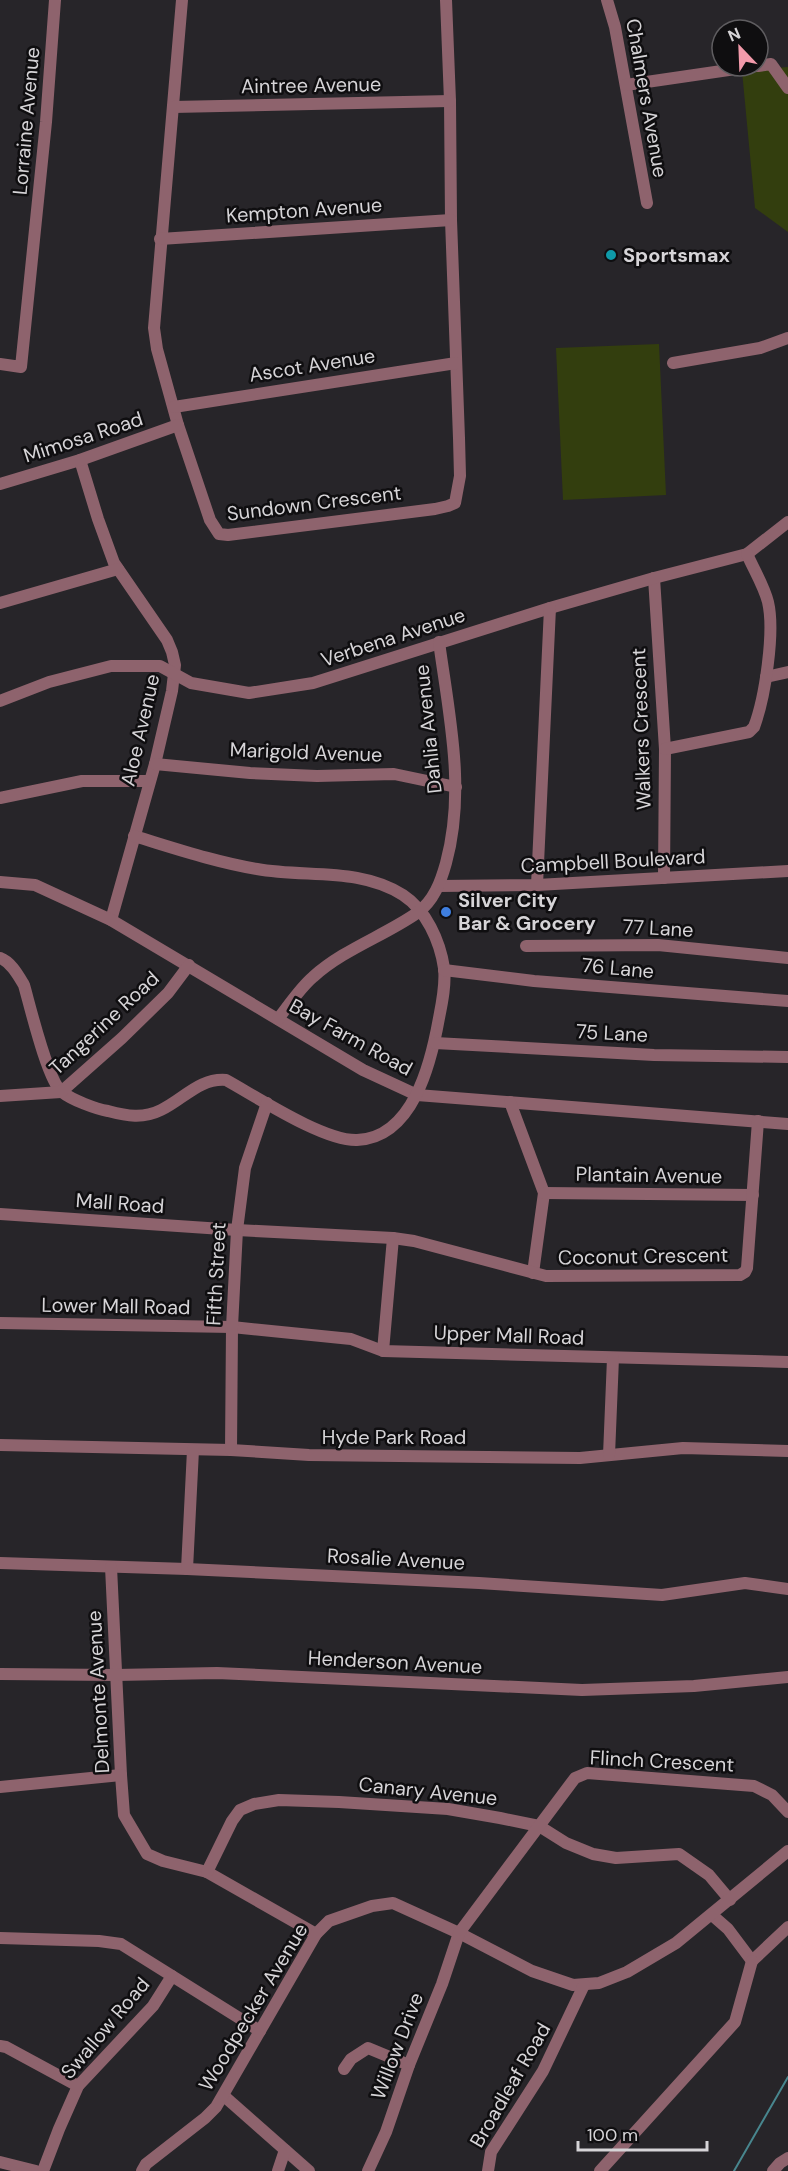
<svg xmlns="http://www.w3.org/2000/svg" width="788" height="2171" viewBox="0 0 788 2171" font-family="'DM Sans',sans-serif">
<rect width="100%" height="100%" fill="#272529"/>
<g fill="#333e0e">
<polygon points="788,67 788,232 755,208 742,71"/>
<polygon points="659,344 666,495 563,500 556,348"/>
</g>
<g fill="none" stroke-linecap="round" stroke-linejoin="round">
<polyline stroke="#48868e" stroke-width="2" points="734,2171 788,2077"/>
<g stroke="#8e636d" stroke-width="12">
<polyline points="182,0 154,328 157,349 178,425 210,520 219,534 228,535 435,509 448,506 455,503 460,476 459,438 451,220 450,101 446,0"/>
<polyline points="607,0 615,27 647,203"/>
<polyline points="758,66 771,64 788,88"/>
<polyline points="626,85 756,66"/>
<polyline points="173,107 450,101"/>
<polyline points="160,239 451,220"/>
<polyline points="673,363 760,348 788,338"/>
<polyline points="0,364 21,367 46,122 55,0"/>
<polyline points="174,407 456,363"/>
<polyline points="80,460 98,519 114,563 167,640 172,652 175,665 172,691 155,764 111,920"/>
<polyline points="0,484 80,460 178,425"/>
<polyline points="654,578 665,749 664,878"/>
<polyline points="0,603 118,569"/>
<polyline points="766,677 788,672"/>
<polyline points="0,701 49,682 111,666 160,666 191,683 249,693 313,683 550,608 654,578 747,554 788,522"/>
<path d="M665,749L749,732L754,727C765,698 775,632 768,602C764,586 754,570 747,554"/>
<polyline points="155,764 250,773 317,776 394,774 456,787"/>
<polyline points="0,798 82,781 149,781"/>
<polyline points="0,882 35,885 111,920 363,1070 417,1095 788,1124"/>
<polyline points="537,885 550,608"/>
<polyline points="439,886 537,885 788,871"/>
<polyline points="526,946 658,945 788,958"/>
<path d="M0,958C11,962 18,975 24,985C30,1006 48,1082 62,1092C72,1100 96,1109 108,1111C127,1116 143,1119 161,1110C184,1099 199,1078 226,1080C257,1097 323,1141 357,1140C413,1138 431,1063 439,1018C442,1003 446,984 444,968C440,941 426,910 403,895C359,867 306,878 257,869C215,862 174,848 134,836"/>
<polyline points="444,970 534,981 788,1001"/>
<path d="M278,1019C289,1005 300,988 313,977C344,949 384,936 417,913C434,901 441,881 446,863C466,790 449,715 439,642"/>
<polyline points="435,1043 654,1055 788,1057"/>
<polyline points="0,1096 61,1092 122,1038 168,993 189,965"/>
<polyline points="510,1102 544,1193 533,1273"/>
<polyline points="544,1193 753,1195"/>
<polyline points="0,1214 237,1230 393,1238 414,1241 546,1276 740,1275 745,1272 747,1268 758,1121"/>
<polyline points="0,1323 232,1327 351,1339 383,1351 788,1362"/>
<polyline points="383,1351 393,1238"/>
<polyline points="0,1445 231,1450 309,1455 580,1458 683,1448 788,1451"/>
<polyline points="231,1450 232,1327 237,1230 245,1168 267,1103"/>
<polyline points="609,1455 613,1358"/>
<polyline points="0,1563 187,1569 479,1583 662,1595 745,1583 788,1589"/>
<polyline points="111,1567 121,1775 124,1815 147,1854 163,1861 207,1872 316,1934"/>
<polyline points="187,1569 193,1450"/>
<polyline points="0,1674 116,1675 217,1673 582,1690 694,1686 788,1677"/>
<polyline points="0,1787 121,1775"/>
<polyline points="207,1872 232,1821 240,1810 254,1804 279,1800 339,1802 448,1809 500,1818 539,1826 566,1843 593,1854 616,1858 679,1854 709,1875 730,1900"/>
<polyline points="712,1915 728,1929 752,1961"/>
<polyline points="0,1938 99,1941 121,1944 260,2031"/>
<polyline points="752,1961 788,1927"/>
<polyline points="0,2046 6,2047 78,2086"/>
<polyline points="344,2069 351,2059 368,2048 409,2065"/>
<polyline points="224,2096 309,2171"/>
<polyline points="0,2162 36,2171"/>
<polyline points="43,2171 59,2129 78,2086 153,2006 172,1976"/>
<polyline points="142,2171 146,2164 205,2118 216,2107 316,1934 329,1921 372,1906 393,1903 459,1933 532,1971 573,1985 599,1983 627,1972 676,1943 788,1851"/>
<polyline points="278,2171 285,2150"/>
<polyline points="368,2171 386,2132 409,2065 442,1984 459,1933 575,1778 587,1773 754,1786 772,1795 788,1812"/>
<polyline points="488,2171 491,2152 543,2071 584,1985"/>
<polyline points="600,2171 735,2022 752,1961"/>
<polyline points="773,2171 780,2163 788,2158"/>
</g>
</g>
<circle fill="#0f9aa8" stroke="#0f0e10" stroke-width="2" cx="611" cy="255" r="6"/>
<circle fill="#3f7fe0" stroke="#0f0e10" stroke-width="2" cx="446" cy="912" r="6"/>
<g text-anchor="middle" stroke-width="5" stroke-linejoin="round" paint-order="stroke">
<g font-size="20" fill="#d6d4d7" stroke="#0f0e10">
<text transform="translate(311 85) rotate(-1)" y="7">Aintree Avenue</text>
<text transform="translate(647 98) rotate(80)" y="7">Chalmers Avenue</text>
<text transform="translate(26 121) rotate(-85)" y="7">Lorraine Avenue</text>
<text transform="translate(304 210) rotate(-4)" y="7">Kempton Avenue</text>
<text transform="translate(312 365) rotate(-9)" y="7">Ascot Avenue</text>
<text transform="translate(83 437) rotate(-18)" y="7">Mimosa Road</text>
<text transform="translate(314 503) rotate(-7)" y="7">Sundown Crescent</text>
<text transform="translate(393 637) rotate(-18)" y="7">Verbena Avenue</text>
<text transform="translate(428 729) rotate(-96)" y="7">Dahlia Avenue</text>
<text transform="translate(641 729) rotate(-92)" y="7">Walkers Crescent</text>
<text transform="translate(140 730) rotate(-77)" y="7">Aloe Avenue</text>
<text transform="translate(306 752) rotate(2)" y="7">Marigold Avenue</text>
<text transform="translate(613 861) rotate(-3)" y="7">Campbell Boulevard</text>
<text transform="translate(658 928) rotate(3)" y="7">77 Lane</text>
<text transform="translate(618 968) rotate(5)" y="7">76 Lane</text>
<text transform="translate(104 1023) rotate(-43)" y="7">Tangerine Road</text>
<text transform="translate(612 1033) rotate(3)" y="7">75 Lane</text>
<text transform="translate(351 1037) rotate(29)" y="7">Bay Farm Road</text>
<text transform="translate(649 1175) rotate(1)" y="7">Plantain Avenue</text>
<text transform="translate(120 1203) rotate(4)" y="7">Mall Road</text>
<text transform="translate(643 1256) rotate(-1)" y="7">Coconut Crescent</text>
<text transform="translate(216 1274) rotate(-87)" y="7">Fifth Street</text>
<text transform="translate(116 1306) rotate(1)" y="7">Lower Mall Road</text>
<text transform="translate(509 1335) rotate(2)" y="7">Upper Mall Road</text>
<text x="394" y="1444">Hyde Park Road</text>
<text transform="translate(396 1559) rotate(3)" y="7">Rosalie Avenue</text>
<text transform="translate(395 1662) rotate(3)" y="7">Henderson Avenue</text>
<text transform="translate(98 1692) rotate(-93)" y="7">Delmonte Avenue</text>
<text transform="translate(662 1761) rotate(3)" y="7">Flinch Crescent</text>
<text transform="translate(428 1791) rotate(6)" y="7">Canary Avenue</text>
<text transform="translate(253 2007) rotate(-59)" y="7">Woodpecker Avenue</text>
<text transform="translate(105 2028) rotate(-50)" y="7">Swallow Road</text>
<text transform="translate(397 2046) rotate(-69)" y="7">Willow Drive</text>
<text transform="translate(510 2085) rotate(-60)" y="7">Broadleaf Road</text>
</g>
<g font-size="20" font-weight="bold" fill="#d6d4d7" stroke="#0f0e10" text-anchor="start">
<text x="623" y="262">Sportsmax</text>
<text x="458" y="907">Silver City<tspan x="458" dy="23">Bar &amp; Grocery</tspan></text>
</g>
</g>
<g transform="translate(740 48) rotate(337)"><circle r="28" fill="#0f0e10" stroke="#5f5d60" stroke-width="1.5"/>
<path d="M0-4.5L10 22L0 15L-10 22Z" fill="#f39aab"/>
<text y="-9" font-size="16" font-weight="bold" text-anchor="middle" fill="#d6d4d7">N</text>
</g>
<path d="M578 2141v9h129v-9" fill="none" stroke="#d6d4d7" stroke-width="3"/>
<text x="587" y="2141" font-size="18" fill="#d6d4d7" stroke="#0f0e10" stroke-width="4.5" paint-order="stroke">100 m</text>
</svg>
